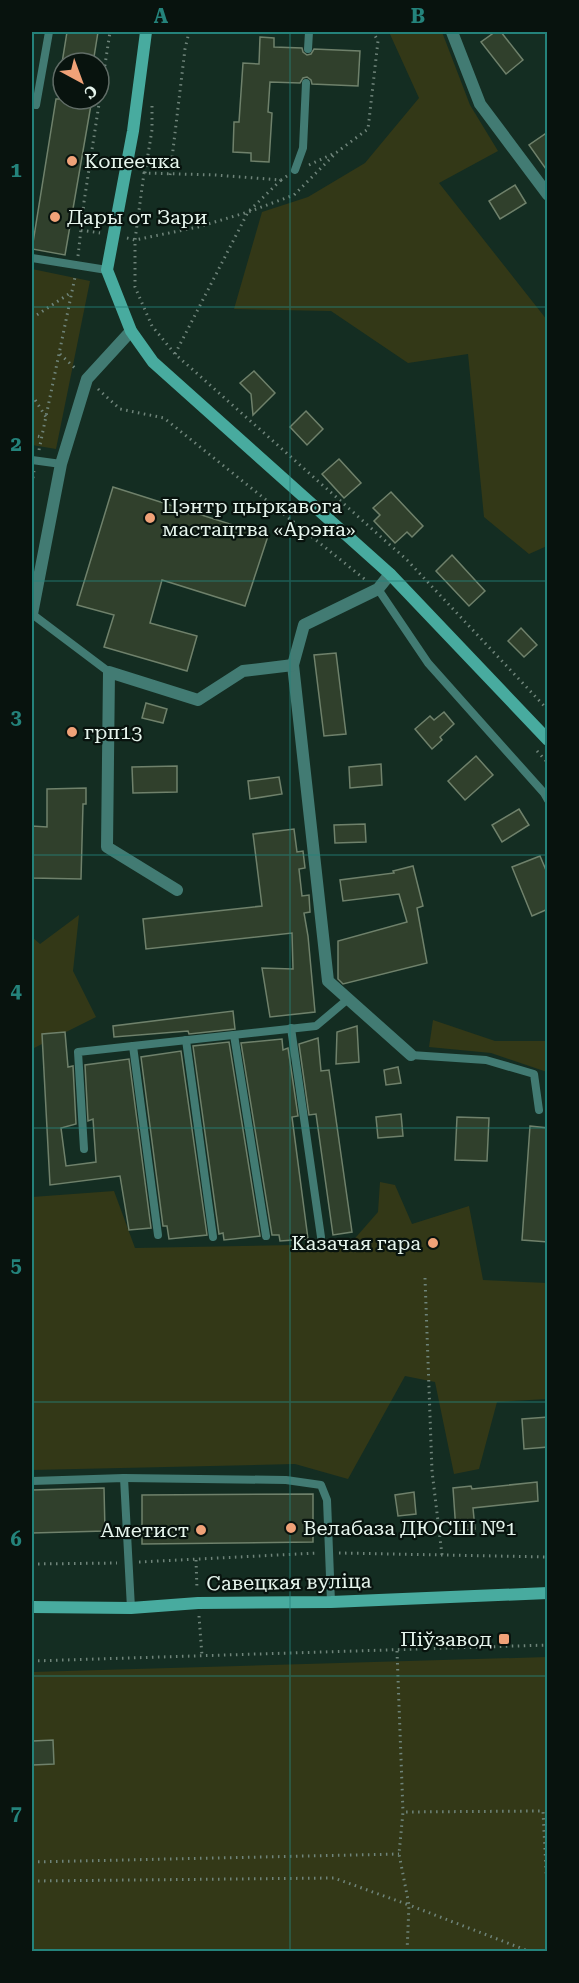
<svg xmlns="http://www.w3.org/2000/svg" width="579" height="1983" viewBox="0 0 579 1983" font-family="'Roboto Serif',serif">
<rect width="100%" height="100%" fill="#142d22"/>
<g fill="#333817">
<polygon points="389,32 442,32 470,105 498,151 439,183 547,320 547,546 529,554 484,517 468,354 408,363 331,311 234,309 262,212 308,197 365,163 419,98"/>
<polygon points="32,269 90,281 56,449 32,445"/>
<polygon points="79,915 73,971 96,1017 32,1049 32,937 40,944"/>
<polygon points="433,1020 495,1041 547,1041 547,1072 491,1053 429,1047"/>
<polygon points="380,1182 395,1185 412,1224 469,1206 483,1280 547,1283 547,1399 497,1402 479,1469 454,1474 435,1382 405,1376 348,1479 295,1464 32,1470 32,1197 114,1191 135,1248 350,1244 378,1212"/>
<polygon points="547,1657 547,1951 32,1951 32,1672"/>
</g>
<g fill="#30402c" stroke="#6f816b" stroke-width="1.5">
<polygon points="67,32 98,32 93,63 62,63"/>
<polygon points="495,32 501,32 523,60 506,74 481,42"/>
<polygon points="260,37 274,38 274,47 302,48 303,52 307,55 311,54 314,49 360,51 358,86 312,84 311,80 307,77 303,78 300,83 270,82 268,112 272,113 269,162 251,161 251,153 233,152 234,122 239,122 243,63 259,64"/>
<polygon points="56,99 92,99 65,255 32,249"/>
<polygon points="548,132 548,172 529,145"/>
<polygon points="515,185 526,203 500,219 489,201"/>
<polygon points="254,371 275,393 253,415 251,394 240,383"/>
<polygon points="306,411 323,429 307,445 290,427"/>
<polygon points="339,459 361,483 344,498 322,474"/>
<polygon points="113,487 268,536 245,606 162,580 150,623 197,636 187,671 104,647 114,615 77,605"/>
<polygon points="391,492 423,526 412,537 407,532 395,543 374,521 380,515 373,508"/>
<polygon points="452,555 485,591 469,606 436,571"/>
<polygon points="521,628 537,645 524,657 508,641"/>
<polygon points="336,653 346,734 324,736 314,655"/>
<polygon points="146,703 167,709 163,723 142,718"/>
<polygon points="444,712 454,724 440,737 442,740 432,749 415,729 430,716 434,720"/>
<polygon points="476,756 493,775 465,800 448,781"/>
<polygon points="381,764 382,785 350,788 349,767"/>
<polygon points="177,766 177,792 133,793 132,767"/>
<polygon points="279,777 282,794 250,799 248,781"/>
<polygon points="86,788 86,804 83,804 81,879 32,878 32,826 47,827 47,789"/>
<polygon points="519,809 529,825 502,842 492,825"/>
<polygon points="365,824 366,842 335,843 334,825"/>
<polygon points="294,829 297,852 303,851 305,868 299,869 302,896 309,895 310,912 304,913 308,936 315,1012 270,1017 262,968 293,969 292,933 146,949 143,919 262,906 253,834"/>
<polygon points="540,856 548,875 548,909 532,916 512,867"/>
<polygon points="413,866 423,906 417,908 427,963 343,984 338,979 338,941 407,922 399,894 343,901 340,880 394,873 393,871"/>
<polygon points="233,1011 235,1029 189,1034 188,1031 114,1037 113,1026"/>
<polygon points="357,1026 359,1062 336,1064 337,1032"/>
<polygon points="65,1032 68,1067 73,1066 76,1124 61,1128 66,1166 96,1162 93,1119 88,1121 85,1065 129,1059 151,1228 129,1230 120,1176 50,1185 42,1034"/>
<polygon points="318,1038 321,1071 329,1070 352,1232 333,1235 316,1114 309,1115 299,1044"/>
<polygon points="282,1039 283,1050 288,1048 298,1116 292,1117 308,1239 280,1241 279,1235 272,1235 241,1043"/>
<polygon points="229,1042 260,1236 224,1240 223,1233 219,1234 193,1046"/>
<polygon points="181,1051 207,1235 169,1239 167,1226 163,1226 141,1057"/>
<polygon points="398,1067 401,1083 386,1085 384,1070"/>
<polygon points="401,1114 403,1136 378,1138 376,1117"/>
<polygon points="457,1117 489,1118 487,1161 455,1160"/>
<polygon points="530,1126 548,1128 548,1242 522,1240"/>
<polygon points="548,1417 548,1447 524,1449 522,1419"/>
<polygon points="537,1482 538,1501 473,1508 475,1529 456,1531 453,1488 471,1486 472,1489"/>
<polygon points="104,1488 105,1531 32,1533 32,1490"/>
<polygon points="414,1492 416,1514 398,1516 395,1495"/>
<polygon points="313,1494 313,1542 142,1544 142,1495"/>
<polygon points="53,1740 54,1764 33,1765 33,1741"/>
</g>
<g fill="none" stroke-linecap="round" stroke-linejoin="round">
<g stroke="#6f847a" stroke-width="3" stroke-dasharray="1.5 4.5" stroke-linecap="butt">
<polyline points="309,165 337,152 368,129 378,41 373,32"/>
<polyline points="145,173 152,130 152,105"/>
<polyline points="170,175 185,49 189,32"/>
<polyline points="287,176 281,180 215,175 144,173 135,240 135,287 152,326 175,354 407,560 548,710"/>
<polyline points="81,230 100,233"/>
<polyline points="127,238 135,240 198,227 248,212 294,195 334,155"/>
<polyline points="78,256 84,202 110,32"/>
<polyline points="32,318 72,292"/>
<polyline points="60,354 77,370"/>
<polyline points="175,354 248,212 281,180"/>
<polyline points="98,389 120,409 164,418 367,581"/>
<polyline points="32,395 46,417"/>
<polyline points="32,435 42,437"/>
<polyline points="39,450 75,277"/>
<polyline points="32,484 34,471"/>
<polyline points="537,751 548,763"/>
<polyline points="425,1278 432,1471 442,1555"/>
<polyline points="339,1553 548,1557"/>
<polyline points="196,1560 197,1589"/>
<polyline points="139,1562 318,1553"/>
<polyline points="32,1564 117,1563"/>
<polyline points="199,1616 202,1656"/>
<polyline points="397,1651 403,1812"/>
<polyline points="32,1661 548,1645"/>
<polyline points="32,1862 399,1854"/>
<polyline points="32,1881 334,1878 409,1905 407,1952"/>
<polyline points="531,1952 409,1905 399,1854 403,1812 543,1811 548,1908"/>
</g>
<g stroke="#427b73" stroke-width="8">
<polyline points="308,49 309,32"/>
<polyline points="32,104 36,105 49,32"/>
<polyline points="295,170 303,148 306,83"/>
<polyline points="32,258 107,270"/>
<polyline points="32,460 61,464"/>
<polyline points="378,589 428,663 544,793 548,800"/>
<polyline points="32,614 109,672"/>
<polyline points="291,1028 321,1237"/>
<polyline points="234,1035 266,1236"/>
<polyline points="186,1040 213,1237"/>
<polyline points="133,1046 158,1235"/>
<polyline points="411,1055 486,1060 534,1074 539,1110"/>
<polyline points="84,1149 78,1052 316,1026 348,999"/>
<polyline points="124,1478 286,1480 321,1485 327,1500 331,1602"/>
<polyline points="32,1481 124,1478 131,1608"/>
</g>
<g stroke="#427b73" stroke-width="12">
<polyline points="452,32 480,104 548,195"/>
<polyline points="390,574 378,589 304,625 293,665 328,981 411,1055"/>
<polyline points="32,614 61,464 87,379 131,331"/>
<polyline points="177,890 107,847 109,672 198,700 243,671 293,665"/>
</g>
<g stroke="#48ab9f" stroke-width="12">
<polyline points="146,32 133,131 107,270 131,331 153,362 390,574 548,740"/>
<polyline points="32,1607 131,1608 198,1603 331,1602 548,1593"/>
</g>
</g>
<path fill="none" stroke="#24837b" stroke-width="1.5" stroke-opacity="0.55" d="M290,32V1952M32,307H548M32,581H548M32,855H548M32,1128H548M32,1402H548M32,1676H548"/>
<g fill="#f0a278" stroke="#08130e" stroke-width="2">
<circle cx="72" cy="161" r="6"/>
<circle cx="55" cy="217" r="6"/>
<circle cx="150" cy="518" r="6"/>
<circle cx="72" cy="732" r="6"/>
<circle cx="433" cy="1243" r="6"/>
<circle cx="291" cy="1528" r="6"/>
<circle cx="201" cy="1530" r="6"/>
<rect x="498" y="1633" width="12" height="12" rx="3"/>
</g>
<g text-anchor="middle" stroke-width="4.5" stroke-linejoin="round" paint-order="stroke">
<g font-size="20" fill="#e6f5ed" stroke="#08130e" text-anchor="start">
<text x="84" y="168">Копеечка</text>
<text x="67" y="224">Дары от Зари</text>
<text x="162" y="513">Цэнтр цыркавога<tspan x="162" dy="23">мастацтва «Арэна»</tspan></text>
<text x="84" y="739">грп13</text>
<text x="421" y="1250" text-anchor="end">Казачая гара</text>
<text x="303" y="1535">Велабаза ДЮСШ №1</text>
<text x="189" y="1537" text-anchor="end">Аметист</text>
<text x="492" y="1646" text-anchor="end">Піўзавод</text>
</g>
<g font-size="20" fill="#e6f5ed" stroke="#08130e">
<text transform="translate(289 1582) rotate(-1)" y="7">Савецкая вуліца</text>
</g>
</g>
<rect width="579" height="1983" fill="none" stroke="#08130e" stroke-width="66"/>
<g transform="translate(81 81) rotate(139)"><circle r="28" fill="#08130e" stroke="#616d67" stroke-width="1.5"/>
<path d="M0-4.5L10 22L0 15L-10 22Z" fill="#f0a278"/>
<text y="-9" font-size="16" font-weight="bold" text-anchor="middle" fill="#e6f5ed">С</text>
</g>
<rect x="33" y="33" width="513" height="1917" fill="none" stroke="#24837b" stroke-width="2"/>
<g font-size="20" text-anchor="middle" font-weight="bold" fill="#24837b">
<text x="161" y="23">A</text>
<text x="418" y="23">B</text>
<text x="16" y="177">1</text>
<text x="16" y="451">2</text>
<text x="16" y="724">3</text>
<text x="16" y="998">4</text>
<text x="16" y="1272">5</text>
<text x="16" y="1546">6</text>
<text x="16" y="1820">7</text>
</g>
</svg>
